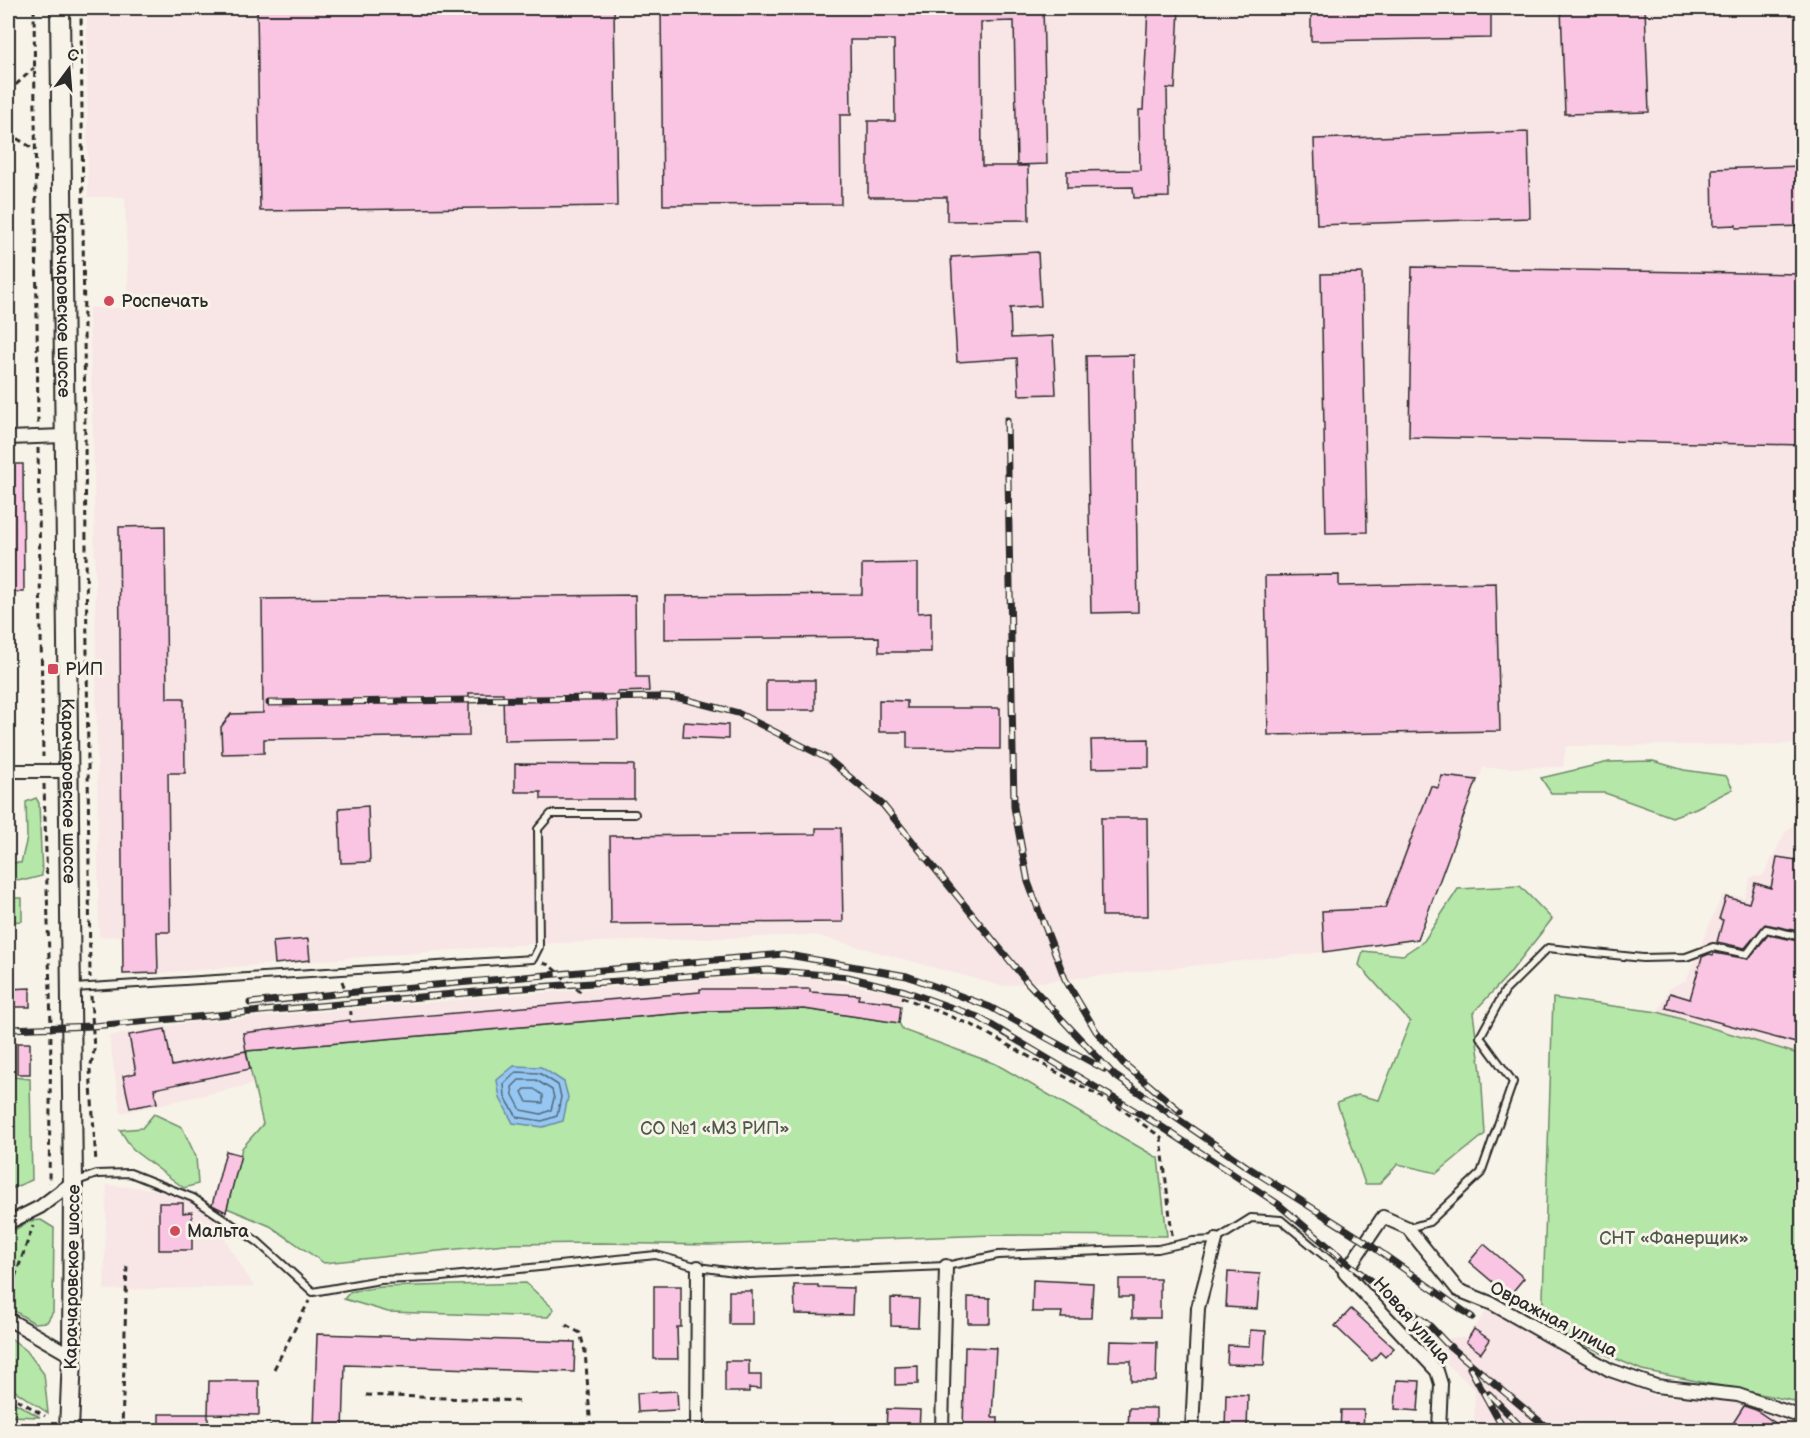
<svg xmlns="http://www.w3.org/2000/svg" width="1810" height="1438" viewBox="0 0 1810 1438" font-family="'Balsamiq Sans',sans-serif">
<rect width="100%" height="100%" fill="#f7f3e8"/>
<filter id="ink" filterUnits="userSpaceOnUse"><feTurbulence type="fractalNoise" baseFrequency=".0167" numOctaves="2"/><feDisplacementMap in="SourceGraphic" scale="12" xChannelSelector="R" yChannelSelector="G"/><feConvolveMatrix kernelMatrix="1 2 1 2 8 2 1 2 1" color-interpolation-filters="sRGB"/></filter>
<g filter="url(#ink)">
<g fill="#f8e5e6">
<polygon points="87,8 1802,8 1802,744 1566,746 1563,767 1483,768 1418,939 1324,952 1002,986 815,935 531,944 158,973 157,934 99,937 94,466 89,308 129,308 125,197 88,197"/>
<polygon points="1802,816 1802,1055 1658,1012 1670,988 1686,980 1722,895 1744,897 1751,877 1763,876 1785,833"/>
<polygon points="805,977 904,994 899,1023 804,1009 246,1052 253,1084 121,1113 109,1036 188,1023 707,979"/>
<polygon points="107,1185 153,1189 206,1208 254,1287 104,1290"/>
<polygon points="1489,1308 1602,1374 1655,1396 1747,1402 1802,1424 1802,1430 1474,1430 1475,1390 1438,1355 1449,1338 1466,1338"/>
</g>
<g fill="#b4e7a8" stroke="#70896a" stroke-width="1.5">
<polygon points="1653,761 1684,770 1726,776 1733,789 1696,808 1672,817 1605,793 1551,793 1541,778 1609,762"/>
<polygon points="36,798 39,803 42,876 26,880 8,879 8,862 21,863 27,838 26,802"/>
<polygon points="1520,886 1552,919 1509,974 1473,1013 1481,1072 1485,1134 1437,1173 1398,1164 1379,1184 1365,1184 1337,1103 1358,1095 1379,1100 1410,1022 1359,965 1363,951 1403,955 1424,941 1458,889"/>
<polygon points="8,898 22,898 22,921 8,922"/>
<polygon points="1553,998 1658,1012 1802,1055 1802,1405 1789,1400 1642,1370 1542,1327"/>
<polygon points="804,1009 899,1023 903,1030 996,1064 1158,1158 1167,1236 993,1235 710,1245 601,1243 505,1244 324,1263 270,1226 227,1208 242,1148 263,1124 246,1051 706,1011"/>
<polygon points="8,1037 14,1037 14,1077 30,1079 32,1180 8,1190"/>
<polygon points="154,1114 182,1127 196,1157 198,1184 184,1188 133,1150 120,1130 142,1128"/>
<polygon points="41,1220 54,1228 53,1312 47,1322 34,1323 8,1307 8,1234 29,1221"/>
<polygon points="526,1283 554,1309 548,1317 388,1312 344,1299 350,1292 381,1287"/>
<polygon points="8,1336 27,1351 44,1374 48,1413 8,1386"/>
<polygon points="8,1399 40,1417 8,1416"/>
</g>
<polygon fill="#95c7f2" stroke="#6b89a2" stroke-width="1.5" points="514,1066 541,1067 564,1082 568,1097 563,1121 543,1127 513,1123 500,1098 497,1080"/>
<g fill="none" stroke-linecap="round" stroke-linejoin="round">
<g stroke="#55697b" stroke-width="1.5">
<polygon points="516,1072 539,1073 558,1085 561,1097 557,1116 542,1121 517,1117 505,1097 504,1084"/>
<polygon points="519,1080 536,1080 552,1090 554,1098 551,1110 541,1114 521,1110 513,1095 512,1087"/>
<polygon points="525,1089 534,1089 543,1095 543,1103 527,1102 522,1092"/>
</g>
</g>
<g fill="#f9c5e2" stroke="#2b2b2b" stroke-width="1.5">
<polygon points="257,8 614,8 617,206 260,211"/>
<polygon points="661,8 850,8 850,11 1043,8 1047,164 1017,165 1014,21 981,22 982,166 1028,166 1029,220 947,221 947,197 868,197 868,121 895,121 894,40 850,40 851,115 840,115 841,204 663,205"/>
<polygon points="1148,8 1179,8 1175,89 1167,88 1169,197 1134,198 1133,187 1067,188 1067,171 1140,170 1139,110 1143,110"/>
<polygon points="1311,8 1491,8 1491,38 1311,41"/>
<polygon points="1561,8 1645,8 1649,112 1565,114"/>
<polygon points="1528,132 1530,218 1317,225 1314,139"/>
<polygon points="1803,166 1803,226 1736,228 1736,225 1713,226 1712,169"/>
<polygon points="1038,252 1041,306 1010,308 1011,338 1053,336 1056,394 1019,395 1017,358 957,362 951,257"/>
<polygon points="1412,267 1803,274 1803,445 1409,437"/>
<polygon points="1362,273 1367,532 1326,533 1321,274"/>
<polygon points="1134,355 1138,612 1091,613 1086,356"/>
<polygon points="8,464 23,464 24,592 8,592"/>
<polygon points="165,526 167,698 184,698 185,773 168,773 170,932 157,932 158,973 123,974 119,527"/>
<polygon points="918,563 918,613 931,612 931,652 879,652 879,637 665,639 665,596 862,594 862,564"/>
<polygon points="1339,575 1339,586 1496,583 1500,731 1268,735 1265,576"/>
<polygon points="635,595 636,677 648,677 649,691 617,692 618,739 504,741 503,693 469,693 469,736 264,739 264,753 222,754 221,727 231,714 263,713 262,599"/>
<rect x="766" y="680" width="49" height="30"/>
<polygon points="879,700 907,701 907,708 1000,708 1000,749 907,748 907,732 879,732"/>
<polygon points="684,722 728,725 728,739 683,737"/>
<polygon points="1149,739 1149,767 1092,768 1091,740"/>
<polygon points="515,764 634,765 634,799 541,799 541,792 515,792"/>
<polygon points="1442,776 1477,780 1418,939 1324,952 1322,911 1385,908 1431,786 1438,788"/>
<polygon points="368,806 370,862 341,863 339,808"/>
<polygon points="1101,818 1147,818 1148,916 1102,916"/>
<polygon points="816,828 841,828 843,922 611,924 610,836 816,834"/>
<polygon points="1777,857 1803,861 1803,932 1765,924 1745,948 1717,942 1723,920 1719,919 1726,897 1749,903 1755,883 1771,888"/>
<polygon points="1768,935 1803,942 1803,1045 1666,1008 1670,993 1690,999 1702,957 1709,954 1713,955 1714,953 1748,959"/>
<polygon points="308,939 310,960 275,964 273,942"/>
<polygon points="30,988 30,1007 8,1007 8,989"/>
<polygon points="700,989 810,989 810,992 859,995 858,999 892,1002 892,1004 901,1006 899,1023 804,1009 706,1011 246,1051 243,1033 350,1020 350,1022 700,992"/>
<polygon points="165,1029 172,1066 246,1051 250,1069 154,1089 157,1103 130,1108 123,1076 136,1073 129,1035"/>
<rect x="17" y="1043" width="13" height="31"/>
<polygon points="226,1151 241,1155 226,1212 212,1205"/>
<polygon points="159,1203 183,1203 183,1213 192,1212 192,1250 159,1250"/>
<polygon points="1484,1244 1524,1278 1509,1296 1469,1262"/>
<polygon points="1228,1272 1260,1274 1257,1309 1226,1307"/>
<polygon points="1119,1279 1160,1279 1160,1318 1132,1318 1132,1297 1119,1297"/>
<polygon points="1033,1280 1093,1283 1091,1318 1061,1318 1062,1312 1032,1312"/>
<polygon points="794,1285 818,1285 818,1287 853,1288 852,1315 795,1314"/>
<polygon points="654,1286 681,1286 681,1327 677,1327 678,1359 654,1359"/>
<rect x="729" y="1291" width="23" height="33"/>
<polygon points="968,1297 990,1298 990,1323 968,1323"/>
<polygon points="891,1298 919,1299 918,1327 891,1326"/>
<polygon points="1351,1309 1394,1348 1385,1357 1380,1352 1372,1361 1335,1326"/>
<polygon points="1474,1329 1490,1340 1481,1353 1466,1342"/>
<polygon points="1250,1330 1266,1331 1264,1365 1227,1364 1228,1345 1249,1346"/>
<polygon points="317,1334 575,1342 574,1372 345,1365 343,1431 314,1431"/>
<polygon points="1110,1341 1157,1342 1156,1381 1131,1381 1131,1361 1109,1361"/>
<polygon points="965,1347 996,1348 992,1417 998,1417 998,1431 963,1431"/>
<polygon points="725,1361 749,1361 749,1375 761,1375 761,1389 749,1388 749,1392 725,1392"/>
<polygon points="918,1366 918,1384 895,1385 895,1367"/>
<polygon points="1397,1380 1420,1381 1418,1411 1395,1409"/>
<polygon points="209,1381 259,1381 259,1415 208,1414"/>
<polygon points="677,1391 678,1410 638,1412 637,1393"/>
<polygon points="1226,1394 1248,1395 1247,1431 1225,1431"/>
<polygon points="1744,1406 1756,1410 1787,1431 1728,1431"/>
<polygon points="1129,1408 1156,1408 1156,1430 1128,1429"/>
<polygon points="887,1409 920,1410 919,1431 886,1431"/>
<polygon points="1341,1410 1364,1410 1363,1431 1340,1431"/>
<rect x="159" y="1414" width="49" height="17"/>
</g>
<g fill="none" stroke-linecap="round" stroke-linejoin="round">
<defs>
<g id="lane">
<polyline points="74,988 533,959 539,947 538,829 551,814 635,814"/>
<polyline points="77,1181 97,1174 130,1173 193,1198 258,1242 313,1292 380,1280 432,1278 656,1255 698,1267 749,1274 946,1266 998,1255 1158,1249 1193,1241 1216,1240 1251,1218 1281,1220 1345,1273"/>
<polyline points="1409,1228 1429,1222 1481,1173 1513,1082 1480,1037 1505,991 1548,948 1643,958 1686,957 1713,947 1747,954 1766,929 1802,937"/>
</g>
<g id="street">
<polyline points="8,438 64,436"/>
<polyline points="8,771 68,771"/>
<polyline points="8,1223 40,1207 73,1182"/>
<polyline points="8,1319 72,1356"/>
<polyline points="697,1430 698,1267"/>
<polyline points="942,1430 946,1266"/>
<polyline points="1192,1430 1198,1308 1216,1240"/>
<polyline points="1439,1430 1441,1384 1437,1371 1345,1273 1383,1217 1408,1228 1458,1290 1493,1304 1610,1370 1656,1386 1738,1395 1802,1417"/>
</g>
<g id="secondary">
<path id="s1" d="M60,8L73,1182L72,1356L69,1430"/>
</g>
</defs>
<use href="#lane" stroke="#2b2b2b" stroke-width="10"/>
<use href="#street" stroke="#2b2b2b" stroke-width="16"/>
<use href="#secondary" stroke="#2b2b2b" stroke-width="22"/>
<g stroke="#2b2b2b" stroke-width="3" stroke-dasharray="6 4.5" stroke-linecap="butt">
<polyline points="34,8 38,424"/>
<polyline points="81,8 90,978"/>
<polyline points="8,92 34,68"/>
<polyline points="8,133 34,149"/>
<polyline points="38,448 43,757"/>
<polyline points="44,784 51,1027 49,1183"/>
<polyline points="543,963 549,965 584,995"/>
<polyline points="342,981 350,1003 351,1015"/>
<polyline points="91,996 94,1051 90,1069 96,1163"/>
<polyline points="902,997 974,1026 1114,1104 1161,1137 1172,1235"/>
<polyline points="8,1297 33,1226"/>
<polyline points="566,1325 580,1333 585,1351 591,1430"/>
<polyline points="274,1369 309,1301"/>
<polyline points="8,1394 45,1416"/>
<polyline points="366,1395 522,1401"/>
<polyline points="122,1430 127,1264"/>
<polyline points="267,1430 272,1425"/>
</g>
<use href="#lane" stroke="#f7f3e8" stroke-width="6"/>
<use href="#street" stroke="#f7f3e8" stroke-width="12"/>
<use href="#secondary" stroke="#f7f3e8" stroke-width="18"/>
<defs>
<g id="rail">
<polyline points="1007,420 1014,807 1028,882 1065,979 1096,1031 1123,1063 1180,1111"/>
<polyline points="269,703 659,697 680,698 738,713 828,759 883,805 1028,983 1114,1075 1246,1166 1366,1242 1472,1317"/>
<polyline points="250,1003 345,993 783,954 907,976 990,1007 1104,1069"/>
<polyline points="8,1029 93,1026 510,989 768,970 848,977 905,991 978,1017 1162,1127 1278,1204 1350,1265 1430,1326 1446,1343 1550,1430"/>
<polyline points="1470,1368 1504,1430"/>
<polyline points="1489,1394 1524,1430"/>
</g>
</defs>
<use href="#rail" stroke="#2b2b2b" stroke-width="7"/>
<use href="#rail" stroke="#f7f3e8" stroke-width="4.5" stroke-dasharray="14" stroke-linecap="butt"/>
</g>
</g>
<g fill="#d1495b" stroke="#f7f3e8" stroke-width="2">
<circle cx="109" cy="301" r="6"/>
<rect x="47" y="663" width="12" height="12" rx="3"/>
<circle cx="175" cy="1231" r="6"/>
</g>
<g text-anchor="middle" stroke-width="6" stroke-linejoin="round" paint-order="stroke">
<g font-size="18" fill="#2b2b2b" stroke="#f7f3e8" text-anchor="start">
<text x="121" y="307">Роспечать</text>
<text x="65" y="675">РИП</text>
<text x="187" y="1237">Мальта</text>
</g>
<g font-size="18" fill="#2b2b2b" stroke="#f7f3e8">
<text dy="6" stroke="none"><textPath href="#s1" startOffset="297">Карачаровское шоссе</textPath></text>
<text dy="6" stroke="none"><textPath href="#s1" startOffset="783">Карачаровское шоссе</textPath></text>
<text transform="translate(72 1277) rotate(-89)" y="6">Карачаровское шоссе</text>
<text transform="translate(1554 1319) rotate(28)" y="6">Овражная улица</text>
<text transform="translate(1412 1320) rotate(49)" y="6">Новая улица</text>
</g>
<g font-size="18" fill="#4d5a4a" stroke="#f7f3e8">
<text x="715" y="1134">СО №1 «МЗ РИП»</text>
<text x="1674" y="1244">СНТ «Фанерщик»</text>
</g>
</g>
<rect width="1810" height="1438" fill="none" stroke="#f7f3e8" stroke-width="30"/>
<rect x="15" y="15" width="1780" height="1408" fill="none" stroke="#2b2b2b" stroke-width="2" filter="url(#ink)"/>
<g transform="translate(69 69) rotate(16)" stroke="#f7f3e8" stroke-width="4.5" paint-order="stroke">
<path d="M0-4.5L10 22L0 15L-10 22Z" fill="#2b2b2b"/>
<text y="-9" font-size="16" font-weight="bold" text-anchor="middle" fill="#2b2b2b">С</text>
</g>
</svg>
